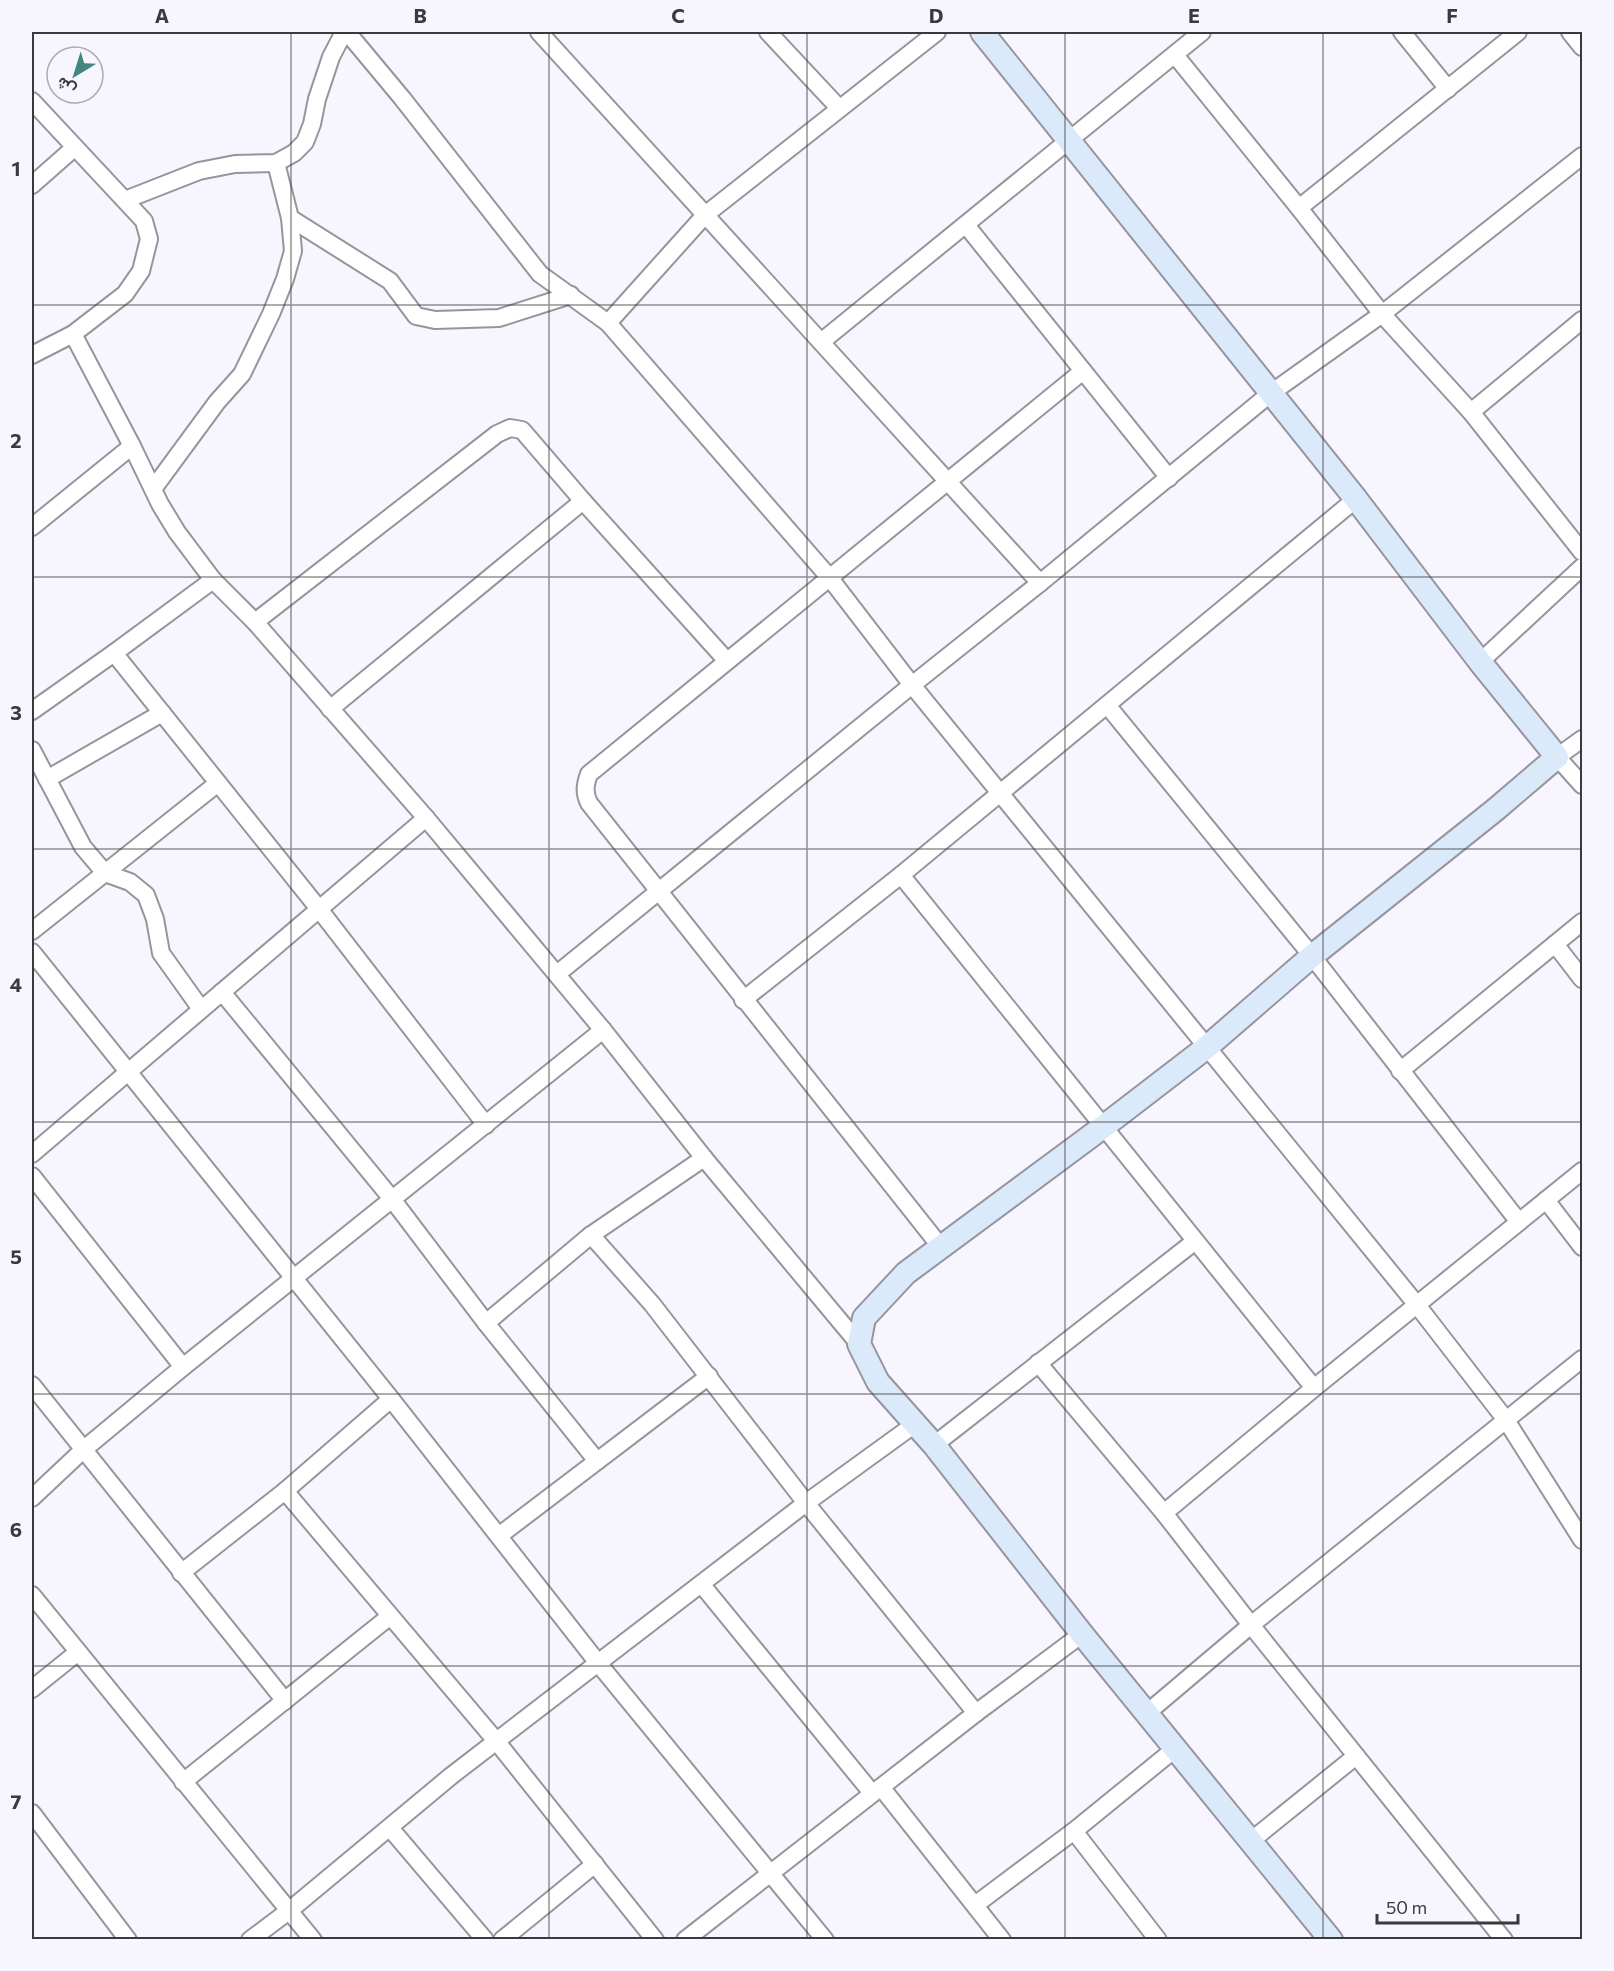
<svg xmlns="http://www.w3.org/2000/svg" width="1614" height="1971" viewBox="0 0 1614 1971" font-family="Commissioner,Vazirmatn,sans-serif">
<rect width="100%" height="100%" fill="#f7f5fe"/>
<g fill="none" stroke-linecap="round" stroke-linejoin="round">
<defs>
<g id="street">
<polyline points="347,32 402,98 540,274 608,323 829,577 912,685 1417,1305 1506,1420 1582,1540"/>
<polyline points="539,32 1040,583"/>
<polyline points="768,32 839,108"/>
<polyline points="1402,32 1448,89"/>
<polyline points="1570,32 1582,47"/>
<polyline points="1175,55 1299,208 1382,314 1471,412 1582,552"/>
<polyline points="32,101 144,221 149,239 141,271 125,294 73,334 32,355"/>
<polyline points="32,185 74,148"/>
<polyline points="125,200 199,171 235,164 276,163 294,153 305,142 312,124 317,99 331,57 344,32"/>
<polyline points="1299,208 1518,32"/>
<polyline points="290,218 390,281 416,316 435,320 499,318 571,295"/>
<polyline points="966,225 1169,478"/>
<polyline points="608,323 705,215 937,32"/>
<polyline points="73,334 132,446 160,504 177,532 213,580 255,622 426,818 603,1030 704,1158 859,1344"/>
<polyline points="821,342 1202,32"/>
<polyline points="1471,412 1582,320"/>
<polyline points="153,489 217,402 242,374 271,314 285,279 293,251 290,218 276,163"/>
<polyline points="32,527 132,446"/>
<polyline points="255,622 497,434 510,428 522,430 583,501 727,661"/>
<polyline points="114,653 319,909 486,1125"/>
<polyline points="1480,662 1582,567"/>
<polyline points="1107,705 1312,956 1519,1222"/>
<polyline points="330,709 583,501"/>
<polyline points="32,711 114,653 213,580"/>
<polyline points="1582,739 1557,757 1582,785"/>
<polyline points="32,750 83,847 105,873 130,882 146,895 155,919 161,953 201,1009"/>
<polyline points="47,779 162,713"/>
<polyline points="901,875 1314,1388"/>
<polyline points="32,931 218,783"/>
<polyline points="1555,944 1582,979"/>
<polyline points="32,952 391,1399 598,1663 825,1940"/>
<polyline points="557,974 912,685 1040,583 1271,393 1382,314 1582,156"/>
<polyline points="222,992 392,1199 486,1323 597,1461"/>
<polyline points="743,1000 901,875 1356,499"/>
<polyline points="1400,1071 1582,922"/>
<polyline points="32,1154 426,818"/>
<polyline points="32,1176 183,1367"/>
<polyline points="1546,1200 1582,1247"/>
<polyline points="591,1235 652,1304 806,1503 976,1713"/>
<path d="M940,1246L589,803C584,793 585,785 589,774L1083,371"/>
<polyline points="486,1323 591,1235 704,1158"/>
<polyline points="1038,1363 1164,1513 1251,1625 1504,1940"/>
<polyline points="32,1385 285,1701"/>
<polyline points="934,1445 1194,1242"/>
<polyline points="285,1491 497,1742 655,1940"/>
<polyline points="32,1498 83,1450 183,1367 603,1030"/>
<polyline points="1164,1513 1314,1388 1582,1171"/>
<polyline points="500,1535 709,1376"/>
<polyline points="181,1573 285,1491 391,1399"/>
<polyline points="702,1585 872,1793"/>
<polyline points="32,1595 313,1940"/>
<polyline points="32,1689 78,1652"/>
<polyline points="1147,1713 1251,1625 1582,1359"/>
<polyline points="183,1782 389,1617"/>
<polyline points="881,1787 1002,1940"/>
<polyline points="32,1813 128,1940"/>
<polyline points="390,1828 485,1940"/>
<polyline points="1074,1831 1158,1940"/>
<polyline points="1252,1840 1356,1756"/>
<polyline points="975,1905 1074,1831 1176,1748"/>
<polyline points="250,1940 290,1910 451,1776 806,1503 915,1424"/>
<polyline points="502,1940 595,1864"/>
<polyline points="685,1940 976,1713 1082,1634"/>
</g>
<polyline id="secondary" points="982,32 1356,499 1480,662 1557,757 1495,810 1312,956 1207,1047 1103,1127 906,1273 864,1318 859,1344 878,1382 934,1445 1082,1634 1331,1940"/>
</defs>
<use href="#street" stroke="#97949e" stroke-width="20"/>
<use href="#secondary" stroke="#97949e" stroke-width="26"/>
<use href="#street" stroke="#fff" stroke-width="16"/>
<use href="#secondary" stroke="#daeafb" stroke-width="22"/>
</g>
<path fill="none" stroke="#3a393d" stroke-width="1.5" stroke-opacity="0.55" d="M291,32V1940M549,32V1940M807,32V1940M1065,32V1940M1323,32V1940M32,305H1582M32,577H1582M32,849H1582M32,1122H1582M32,1394H1582M32,1666H1582"/>
<rect width="1614" height="1971" fill="none" stroke="#f7f5fe" stroke-width="66"/>
<g transform="translate(75 75) rotate(218)"><circle r="28" fill="#f7f5fe" stroke="#abaab1" stroke-width="1.5"/>
<path d="M0-4.5L10 22L0 15L-10 22Z" fill="#428880"/>
<text y="-9" font-size="16" font-weight="bold" text-anchor="middle" fill="#3a393d">ش</text>
</g>
<path d="M1377 1914v9h141v-9" fill="none" stroke="#3a393d" stroke-width="3"/>
<text x="1386" y="1914" font-size="18" fill="#3a393d" stroke="#f7f5fe" stroke-width="4.5" paint-order="stroke">50 m</text>
<rect x="33" y="33" width="1548" height="1905" fill="none" stroke="#3a393d" stroke-width="2"/>
<g font-size="20" text-anchor="middle" font-weight="bold" fill="#3a393d">
<text x="162" y="23">A</text>
<text x="420" y="23">B</text>
<text x="678" y="23">C</text>
<text x="936" y="23">D</text>
<text x="1194" y="23">E</text>
<text x="1452" y="23">F</text>
<text x="16" y="176">1</text>
<text x="16" y="448">2</text>
<text x="16" y="720">3</text>
<text x="16" y="992">4</text>
<text x="16" y="1264">5</text>
<text x="16" y="1537">6</text>
<text x="16" y="1809">7</text>
</g>
</svg>
